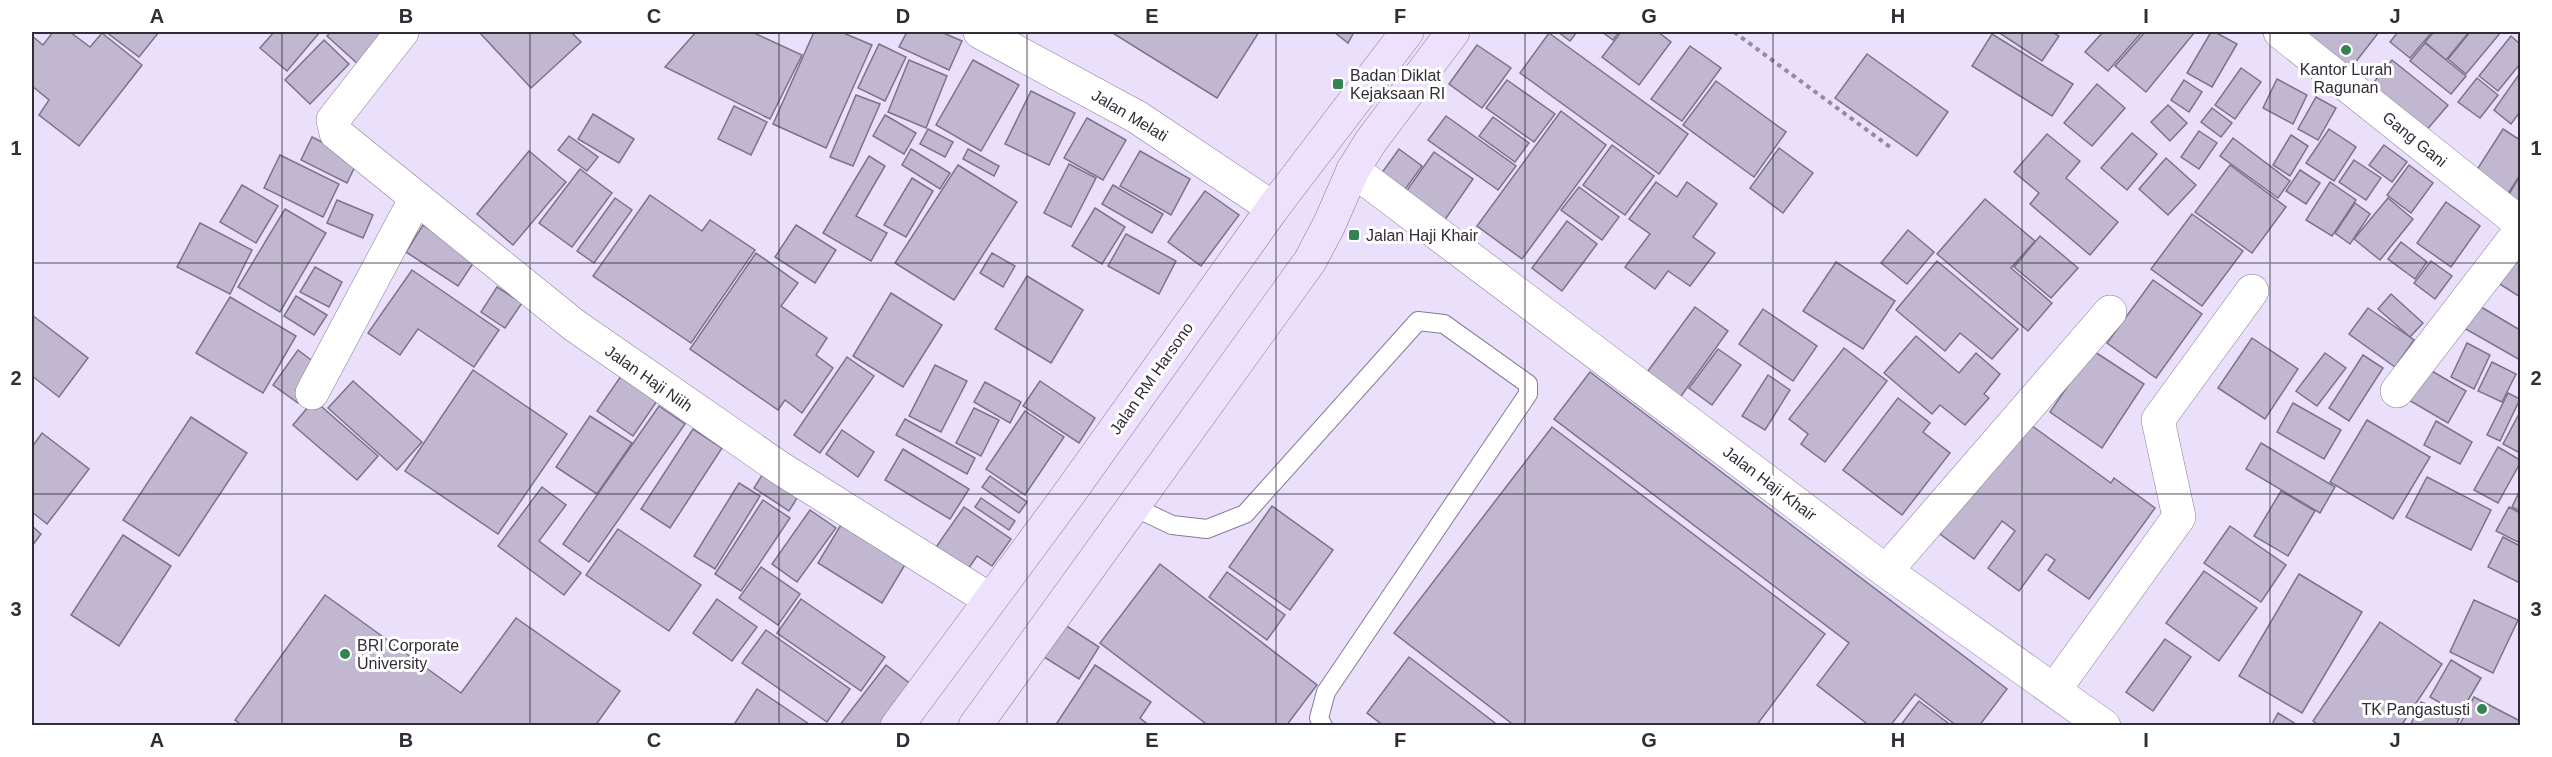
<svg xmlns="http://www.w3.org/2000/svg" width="2552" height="757" viewBox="0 0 2552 757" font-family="Arial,sans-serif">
<rect width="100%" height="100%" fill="#ebe0fb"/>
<g fill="#c1b7d0" stroke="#7c738b" stroke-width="1.5">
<polygon points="53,32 70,32 90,47 102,33 142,65 79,146 39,115 49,100 32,86 32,36 43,45"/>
<polygon points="106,32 159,32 139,57"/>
<polygon points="274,32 320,32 287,71 260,48"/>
<polygon points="331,32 389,32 359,65 327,36"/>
<polygon points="479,32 571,32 581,42 531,88"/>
<polygon points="696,32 752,32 802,55 770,119 665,67"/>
<polygon points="814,32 841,32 872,45 826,148 773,124"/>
<polygon points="907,32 941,32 962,41 949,70 899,47"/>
<polygon points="1111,32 1259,32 1217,98"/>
<polygon points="1334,32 1354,32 1348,43"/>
<polygon points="1558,32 1577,32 1570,41"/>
<polygon points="1602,32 1619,32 1613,40"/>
<polygon points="1621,32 1658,32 1671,42 1639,85 1602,57"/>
<polygon points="1998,32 2052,32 2059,36 2042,61"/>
<polygon points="2103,32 2142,32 2108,71 2085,52"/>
<polygon points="2145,32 2194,33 2146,92 2115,66"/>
<polygon points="2211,32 2215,32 2237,44 2212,87 2187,73"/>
<polygon points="2303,32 2379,32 2351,68"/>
<polygon points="2398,32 2432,32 2410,58 2390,42"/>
<polygon points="2434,32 2469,32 2446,60 2425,42"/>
<polygon points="2470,32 2501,32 2466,74 2448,59"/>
<polygon points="1549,33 1688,134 1659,174 1520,73"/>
<polygon points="1992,34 2073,84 2052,116 1972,66"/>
<polygon points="2511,36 2520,44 2520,64 2498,91 2479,76"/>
<polygon points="324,40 349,64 310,104 285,80"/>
<polygon points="2425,43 2466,76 2451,94 2410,61"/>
<polygon points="879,44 906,57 885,101 858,88"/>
<polygon points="1477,45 1511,68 1482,108 1449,84"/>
<polygon points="1690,46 1721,68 1682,121 1651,99"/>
<polygon points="1867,54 1948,112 1917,156 1835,98"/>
<polygon points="909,60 947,76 926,128 888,112"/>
<polygon points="973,60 1019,85 981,151 936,125"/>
<polygon points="2392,60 2448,105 2425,132 2370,87"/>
<polygon points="2241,68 2261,82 2235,119 2215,105"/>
<polygon points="2520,73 2520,112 2511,124 2494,110"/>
<polygon points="2477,78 2498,95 2480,118 2458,102"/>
<polygon points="2277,79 2307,95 2293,124 2263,108"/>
<polygon points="1507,80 1555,114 1534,142 1486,108"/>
<polygon points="2184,80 2202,92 2189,112 2171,100"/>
<polygon points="1716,81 1786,132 1754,177 1683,125"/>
<polygon points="2097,84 2125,108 2092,146 2064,123"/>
<polygon points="1031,91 1075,113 1049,165 1005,144"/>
<polygon points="856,95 880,104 853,166 830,157"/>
<polygon points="2316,97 2336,108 2318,140 2298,129"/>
<polygon points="2168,105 2187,123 2170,141 2151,122"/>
<polygon points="734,106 767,122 751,155 718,139"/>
<polygon points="2212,108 2232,123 2221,137 2201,122"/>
<polygon points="1561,111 1606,145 1522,259 1477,226"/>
<polygon points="593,114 634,139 619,163 578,139"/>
<polygon points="885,115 916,133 904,154 873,136"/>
<polygon points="1446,116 1516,166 1498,190 1428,140"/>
<polygon points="1493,117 1529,143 1515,162 1479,136"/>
<polygon points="1087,118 1126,140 1103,180 1064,158"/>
<polygon points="928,129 953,142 945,157 920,144"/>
<polygon points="2329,129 2356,147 2334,181 2306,163"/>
<polygon points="2503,129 2520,140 2520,175 2504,200 2471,179"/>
<polygon points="2199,131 2217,143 2199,169 2181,157"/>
<polygon points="2132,133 2157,154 2127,190 2101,168"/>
<polygon points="2047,134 2080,161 2066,178 2118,222 2090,255 2030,204 2039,193 2014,172"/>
<polygon points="2291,135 2308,146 2290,176 2273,165"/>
<polygon points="569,136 598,157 587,171 558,150"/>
<polygon points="312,137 358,160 347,183 301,160"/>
<polygon points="2233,138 2290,181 2278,198 2220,156"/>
<polygon points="1612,145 1654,176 1625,215 1583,185"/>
<polygon points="2384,145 2407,162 2392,182 2369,165"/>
<polygon points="1779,148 1813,173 1783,213 1750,188"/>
<polygon points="911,149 950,173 940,189 902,165"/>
<polygon points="968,149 999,166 994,176 963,159"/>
<polygon points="1399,149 1422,166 1401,195 1378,178"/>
<polygon points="529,151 566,182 513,245 477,214"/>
<polygon points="1140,151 1190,179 1171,215 1120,186"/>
<polygon points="1434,152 1473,179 1442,224 1403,196"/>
<polygon points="280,155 339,184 323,217 264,188"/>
<polygon points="869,156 885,166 856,216 887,233 871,261 823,233"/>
<polygon points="2166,158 2196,185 2168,215 2139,189"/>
<polygon points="2354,160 2381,178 2366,200 2339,182"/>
<polygon points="1069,164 1096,178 1071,227 1044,213"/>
<polygon points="958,165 1017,202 954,300 895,263"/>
<polygon points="2230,165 2286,207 2252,253 2195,212"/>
<polygon points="2409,165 2433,183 2411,213 2387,195"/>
<polygon points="580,169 612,193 572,247 539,223"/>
<polygon points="2300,170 2320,183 2306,204 2286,191"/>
<polygon points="2520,176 2520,214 2503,204"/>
<polygon points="912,178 933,191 906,237 884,225"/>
<polygon points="1656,182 1677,197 1687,182 1717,204 1693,237 1715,253 1690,286 1668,271 1655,289 1625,267 1650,234 1629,219"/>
<polygon points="2330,182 2356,200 2332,236 2306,220"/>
<polygon points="242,185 278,206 256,243 220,222"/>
<polygon points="1113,185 1163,214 1152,233 1102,204"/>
<polygon points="1579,187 1619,217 1602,240 1561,210"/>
<polygon points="1205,191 1239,215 1201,266 1168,242"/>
<polygon points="650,195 702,231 710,220 755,250 691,343 593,276"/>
<polygon points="615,198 632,210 594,263 577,251"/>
<polygon points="2388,198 2413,219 2380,260 2354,239"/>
<polygon points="1985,199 2035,241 2011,268 2052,303 2028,331 1937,254"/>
<polygon points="337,200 373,215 363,238 327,223"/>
<polygon points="2446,202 2480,226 2451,267 2417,243"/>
<polygon points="2355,203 2370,214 2350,244 2335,233"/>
<polygon points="1095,208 1125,227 1102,264 1072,246"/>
<polygon points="285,209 326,233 280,312 238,287"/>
<polygon points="2192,214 2243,251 2202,306 2151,269"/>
<polygon points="1567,221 1597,244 1562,291 1532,268"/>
<polygon points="200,223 252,250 230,294 177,267"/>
<polygon points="423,225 476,259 458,286 406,252"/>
<polygon points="796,225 836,250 815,283 775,257"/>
<polygon points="1908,230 1934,252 1907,284 1881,263"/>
<polygon points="1126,234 1176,261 1159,294 1108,266"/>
<polygon points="2040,236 2078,268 2051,298 2014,267"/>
<polygon points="2401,242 2427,262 2415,279 2388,259"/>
<polygon points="2520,249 2520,297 2495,281"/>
<polygon points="756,253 798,283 781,306 827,338 816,355 833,368 802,413 785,400 778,410 690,349"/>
<polygon points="992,253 1015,266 1003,287 980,273"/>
<polygon points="1937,261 2018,329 1992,359 1960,333 1945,351 1896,310"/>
<polygon points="2431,261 2452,276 2435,299 2414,283"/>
<polygon points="1836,262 1895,301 1863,349 1803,311"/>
<polygon points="315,267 342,282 329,307 300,292"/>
<polygon points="412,270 499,330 474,367 418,329 400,355 368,333"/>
<polygon points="1027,276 1083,310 1051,363 995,329"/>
<polygon points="2153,280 2202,314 2156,378 2107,343"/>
<polygon points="497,287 522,303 505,328 481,312"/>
<polygon points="891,293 942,325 903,387 853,356"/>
<polygon points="2391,294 2423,323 2410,337 2378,309"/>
<polygon points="296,296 327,315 314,335 284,316"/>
<polygon points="230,297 296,336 263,393 196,353"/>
<polygon points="2471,301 2520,330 2520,360 2457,324"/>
<polygon points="1695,307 1728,331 1679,399 1645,375"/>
<polygon points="2368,308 2414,340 2395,367 2349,334"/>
<polygon points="1763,309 1817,346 1793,381 1739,344"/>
<polygon points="32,315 88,358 59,397 32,376"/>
<polygon points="1916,336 1959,373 1976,353 2000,374 1984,394 1989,398 1965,425 1940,405 1932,414 1884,373"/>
<polygon points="2252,338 2298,369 2265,419 2218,388"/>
<polygon points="2467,343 2490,355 2474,389 2451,377"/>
<polygon points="1844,348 1887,381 1825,462 1801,444 1808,434 1789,419"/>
<polygon points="1718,349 1741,365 1712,405 1689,388"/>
<polygon points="298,350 323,369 298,403 273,385"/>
<polygon points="2092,350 2144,384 2102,448 2050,412"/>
<polygon points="2325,353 2346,368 2317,406 2296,391"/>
<polygon points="2363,355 2383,368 2349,421 2329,408"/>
<polygon points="847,357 874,376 820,453 794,435"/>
<polygon points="2492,362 2516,374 2502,402 2478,391"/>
<polygon points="935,365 967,381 941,432 909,416"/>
<polygon points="2425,367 2466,391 2448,423 2407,399"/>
<polygon points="473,370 567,434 498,534 405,471"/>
<polygon points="1590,372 2007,689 1979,726 1957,726 1915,694 1890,726 1870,726 1817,685 1849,643 1554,419"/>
<polygon points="1768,375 1790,390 1765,430 1742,416"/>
<polygon points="621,376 657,401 633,436 597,411"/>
<polygon points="353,381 422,442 397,470 328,408"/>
<polygon points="1040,381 1095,418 1079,443 1023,406"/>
<polygon points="985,382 1021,402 1010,423 974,402"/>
<polygon points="2508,393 2520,399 2500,441 2487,435"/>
<polygon points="1898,398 1930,423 1923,432 1950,453 1902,515 1843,470"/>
<polygon points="314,400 378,456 357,480 293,425"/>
<polygon points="2293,403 2341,430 2324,459 2277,432"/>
<polygon points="659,406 685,424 589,562 563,544"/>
<polygon points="974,408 999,420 981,456 956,443"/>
<polygon points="1025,411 1064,437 1025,495 986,469"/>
<polygon points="2520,412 2520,453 2503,444"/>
<polygon points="590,416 632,443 597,494 556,467"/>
<polygon points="191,417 247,453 179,556 123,520"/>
<polygon points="2021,418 2111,483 2114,478 2155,508 2089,599 2048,570 2055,560 2046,554 2019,591 1988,568 2015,531 2002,521 1974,559 1940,534"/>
<polygon points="905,419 975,458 967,474 896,435"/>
<polygon points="2367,420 2430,457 2393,519 2330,482"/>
<polygon points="2436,421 2472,442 2460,464 2424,445"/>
<polygon points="1552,427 1825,634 1756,726 1515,726 1394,633"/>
<polygon points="693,429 722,448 670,528 641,509"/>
<polygon points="842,430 874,452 858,477 826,454"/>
<polygon points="42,433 89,469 47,524 32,512 32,447"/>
<polygon points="2261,443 2335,487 2320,513 2246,469"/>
<polygon points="2498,447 2520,460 2520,463 2498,503 2474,490"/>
<polygon points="903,449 969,489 950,519 885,480"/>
<polygon points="764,472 799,495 789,511 754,488"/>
<polygon points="990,476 1027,502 1019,513 982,487"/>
<polygon points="2427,477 2491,510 2471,550 2406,517"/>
<polygon points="739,483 760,496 715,569 694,556"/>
<polygon points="542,487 566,505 539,541 581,573 564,595 498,546"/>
<polygon points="2520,490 2520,511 2512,507"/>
<polygon points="2281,491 2315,511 2288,556 2254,536"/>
<polygon points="981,498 1015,521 1009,530 975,507"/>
<polygon points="763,500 790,518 741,591 715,574"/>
<polygon points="1272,506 1333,550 1290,610 1229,567"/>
<polygon points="964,507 1011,539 992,566 977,556 966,572 934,550"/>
<polygon points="2509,507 2520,513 2520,543 2496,531"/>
<polygon points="810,510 836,528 797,582 772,564"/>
<polygon points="842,523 906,563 882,603 818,563"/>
<polygon points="32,526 41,534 32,546"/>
<polygon points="2230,526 2286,565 2261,602 2204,563"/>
<polygon points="618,529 701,585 669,631 586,575"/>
<polygon points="123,535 171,566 119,646 71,615"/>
<polygon points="2503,537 2520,546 2520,583 2488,567"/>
<polygon points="1160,564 1317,685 1286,726 1209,726 1100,643"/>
<polygon points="761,567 800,594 778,625 739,598"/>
<polygon points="2204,571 2257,608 2219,661 2166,623"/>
<polygon points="1227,572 1285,615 1267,640 1209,597"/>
<polygon points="2299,574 2362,612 2302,713 2239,676"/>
<polygon points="325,595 461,693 516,618 620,691 595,726 243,726 235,720"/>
<polygon points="717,599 757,627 732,661 693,633"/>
<polygon points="801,599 885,657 861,691 777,633"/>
<polygon points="2474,600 2518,620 2493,673 2450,652"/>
<polygon points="2380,622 2442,664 2401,726 2320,726 2313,721"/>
<polygon points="1065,625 1099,647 1079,679 1044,657"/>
<polygon points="766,630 850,689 827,722 742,663"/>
<polygon points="2165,639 2191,657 2153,711 2126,692"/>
<polygon points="1409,657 1499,726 1384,726 1367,713"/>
<polygon points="2451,660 2481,678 2460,714 2430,697"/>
<polygon points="886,665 916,688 887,726 839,726"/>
<polygon points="1095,665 1151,702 1140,718 1150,726 1055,726"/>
<polygon points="757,689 812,726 733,726"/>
<polygon points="2474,697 2520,721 2520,726 2459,726"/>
<polygon points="1919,701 1952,726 1900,726"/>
<polygon points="2421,702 2459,719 2456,726 2410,726"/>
<polygon points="2278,713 2299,726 2271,726"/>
</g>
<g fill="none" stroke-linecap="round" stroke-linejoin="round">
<defs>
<polyline id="lane" points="1132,506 1172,525 1207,529 1245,514 1418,321 1444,324 1528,384 1528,394 1326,692 1319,718 1323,726"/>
<g id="street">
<polyline points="402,32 333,120 336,133 574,325 780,468 989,599"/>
<polyline points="980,32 1137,117 1273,208"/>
<polyline points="2280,32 2520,223"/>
<polyline points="1353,170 1886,571 2104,726"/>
<polyline points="2397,391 2520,231"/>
<polyline points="312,393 416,198"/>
<polyline points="1886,571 2110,312"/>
<polyline points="2055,689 2179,517 2158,420 2252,291"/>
</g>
<g id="secondary">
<polyline points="897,726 1063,502 1273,208 1407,32"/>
<polyline points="975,726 1310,261 1329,225 1353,170 1371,141 1453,32"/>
</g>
</defs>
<use href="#lane" stroke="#857b93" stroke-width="20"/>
<use href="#street" stroke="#857b93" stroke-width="34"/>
<use href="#secondary" stroke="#857b93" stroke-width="34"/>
<polyline stroke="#938b9e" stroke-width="4" stroke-dasharray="4.5 4.5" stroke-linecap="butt" points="1734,32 1890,147"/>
<use href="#lane" stroke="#fff" stroke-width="18"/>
<use href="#street" stroke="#fff" stroke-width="33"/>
<use href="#secondary" stroke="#eee1fe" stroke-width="33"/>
</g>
<path fill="none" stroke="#312d37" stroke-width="1.5" stroke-opacity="0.55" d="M282,32V726M530,32V726M779,32V726M1027,32V726M1276,32V726M1525,32V726M1773,32V726M2022,32V726M2270,32V726M32,263H2520M32,494H2520"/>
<g fill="#348352" stroke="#fff" stroke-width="2">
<circle cx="2346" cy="50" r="6"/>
<rect x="1332" y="78" width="12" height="12" rx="3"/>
<rect x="1348" y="229" width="12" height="12" rx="3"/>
<circle cx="345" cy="654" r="6"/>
<circle cx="2482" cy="709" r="6"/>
</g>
<g text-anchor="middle" stroke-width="6" stroke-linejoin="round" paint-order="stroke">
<g font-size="16" fill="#312d37" stroke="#fff" text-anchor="start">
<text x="2346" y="75" text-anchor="middle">Kantor Lurah<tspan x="2346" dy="18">Ragunan</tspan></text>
<text x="1350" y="81">Badan Diklat<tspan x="1350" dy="18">Kejaksaan RI</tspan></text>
<text x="1366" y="241">Jalan Haji Khair</text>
<text x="357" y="651">BRI Corporate<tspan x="357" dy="18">University</tspan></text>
<text x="2470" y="715" text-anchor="end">TK Pangastusti</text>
</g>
<g font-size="16" fill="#312d37" stroke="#fff">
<text transform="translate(1130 115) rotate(31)" y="6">Jalan Melati</text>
<text transform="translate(2415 139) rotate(39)" y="6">Gang Gani</text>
<text transform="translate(649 378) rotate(35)" y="6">Jalan Haji Niih</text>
<text transform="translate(1151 378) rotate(-55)" y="6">Jalan RM Harsono</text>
<text transform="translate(1770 483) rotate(37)" y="6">Jalan Haji Khair</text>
</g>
</g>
<rect width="2552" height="757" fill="none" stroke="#ffffff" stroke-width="66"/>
<rect x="33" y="33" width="2486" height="691" fill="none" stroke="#312d37" stroke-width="2"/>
<g font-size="20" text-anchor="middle" font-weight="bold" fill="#312d37">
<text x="157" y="23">A</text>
<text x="406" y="23">B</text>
<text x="654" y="23">C</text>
<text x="903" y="23">D</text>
<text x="1152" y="23">E</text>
<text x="1400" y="23">F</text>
<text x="1649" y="23">G</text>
<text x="1898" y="23">H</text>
<text x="2146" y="23">I</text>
<text x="2395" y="23">J</text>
<text x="16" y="155">1</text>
<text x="2536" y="155">1</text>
<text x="16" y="385">2</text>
<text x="2536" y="385">2</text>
<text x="16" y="616">3</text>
<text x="2536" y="616">3</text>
<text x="157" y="747">A</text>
<text x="406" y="747">B</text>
<text x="654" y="747">C</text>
<text x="903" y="747">D</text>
<text x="1152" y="747">E</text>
<text x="1400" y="747">F</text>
<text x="1649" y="747">G</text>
<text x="1898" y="747">H</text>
<text x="2146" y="747">I</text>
<text x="2395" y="747">J</text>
</g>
</svg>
